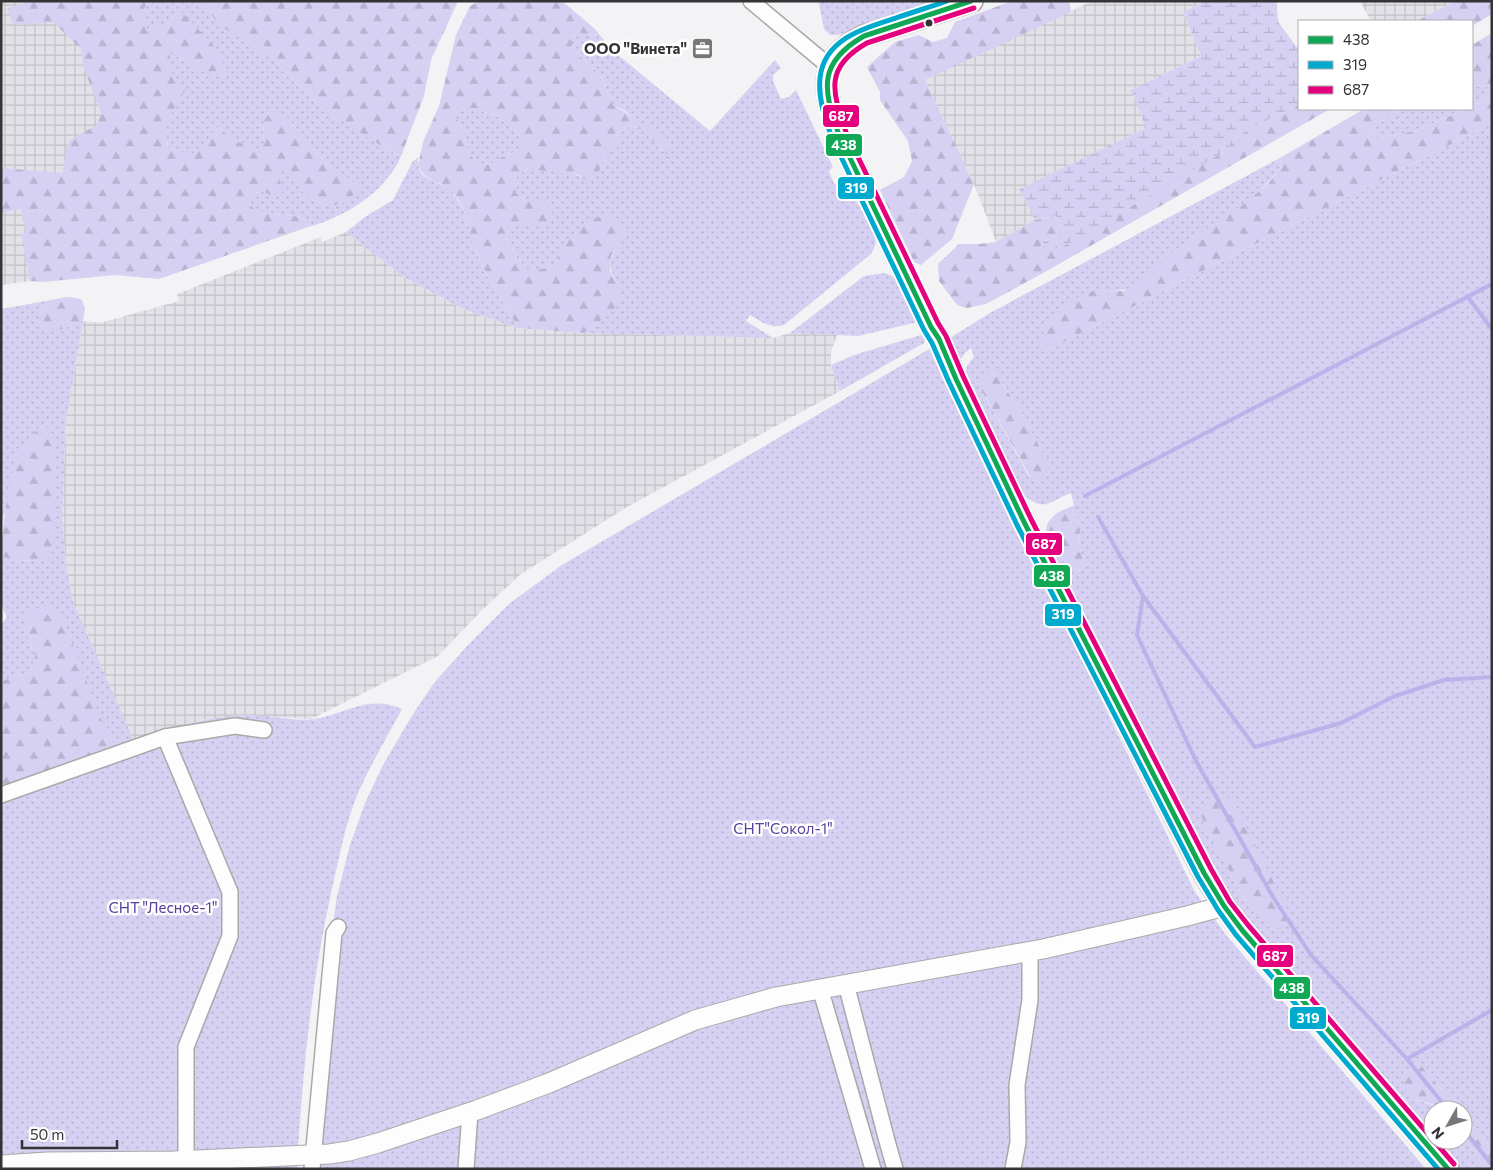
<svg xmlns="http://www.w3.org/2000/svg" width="1493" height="1170" viewBox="0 0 1493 1170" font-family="Commissioner,sans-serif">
<defs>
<pattern id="industrial-grid" width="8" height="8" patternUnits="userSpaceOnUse" patternTransform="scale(1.25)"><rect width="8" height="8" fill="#e2e1e8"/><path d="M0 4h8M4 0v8" fill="none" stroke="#c2c2c8"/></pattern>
<pattern id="green-dots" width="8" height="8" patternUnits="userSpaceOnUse" patternTransform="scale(1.25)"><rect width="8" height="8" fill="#d6d0f2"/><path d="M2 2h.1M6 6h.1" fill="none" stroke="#b8b3d0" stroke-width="1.8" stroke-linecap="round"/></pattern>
<pattern id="forest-firs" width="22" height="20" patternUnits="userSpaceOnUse" patternTransform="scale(1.25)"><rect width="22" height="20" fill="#d6d0f2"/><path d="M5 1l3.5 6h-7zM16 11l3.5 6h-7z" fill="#b8b3d0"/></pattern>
<pattern id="wetland-marsh" width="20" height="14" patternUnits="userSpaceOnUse" patternTransform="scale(1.25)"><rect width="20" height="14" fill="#d6d0f2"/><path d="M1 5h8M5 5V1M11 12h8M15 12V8" fill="none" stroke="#b8b3d0"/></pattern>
</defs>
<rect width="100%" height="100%" fill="#f3f2f4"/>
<g fill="url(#industrial-grid)">
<polygon points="1,1 330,1 275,61 26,233 22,234 30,281 1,285"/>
<polygon points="1092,1 1205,1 1183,12 1201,56 1131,90 1147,128 1019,189 1035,220 996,242 974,184 925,80"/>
<polygon points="1360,1 1454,1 1417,21 1371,21"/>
<polygon points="346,232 404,277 463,309 518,328 584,333 773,338 790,333 837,335 831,352 831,365 840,391 627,507 521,574 482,610 438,656 311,719 245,715 202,720 133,740 73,602 66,565 62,518 66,421 83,321 100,323 179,301 177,294 321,237 322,242"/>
</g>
<g fill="url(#green-dots)" fill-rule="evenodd">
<path d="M147,1H202L218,24L275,61L319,106L397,155L404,148C392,188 347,217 308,227L302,217L258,212L250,205L252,193L263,192L273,196L276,171L287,169L307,198L361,188L327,164L285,115L263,122L264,143L256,151L233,139L218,127L195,155L168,149L166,127L174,108L185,90L172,73L169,52L204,72L182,12L165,23L147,30L144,9Z"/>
<polygon points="820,1 943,1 838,35 830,35 824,29 819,4"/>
<path d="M577,33C585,33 590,36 599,34L612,50L710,131L775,60L781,68L773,75V81L781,99L789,97L796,90L833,167L829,171L834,184L841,181L845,187L848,185C851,191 854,198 858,204C868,220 884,234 871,254L784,325C769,329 762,322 750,315L746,321L773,338L584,333L601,320L618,284C607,265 607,260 621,244L568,240L555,264L542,269H528L517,259L506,233L516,223H530L528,202L516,193L514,179C518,176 523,170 527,170C541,167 572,171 584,179L600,169L603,162L621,143L618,136C632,113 652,139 662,151L671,148L625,111L612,104L602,77L581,57L572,46V38Z"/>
<polygon points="1472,86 1488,87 1483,101 1472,106"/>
<path d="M453,108H476L489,114L496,115L518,134L522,140C520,154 510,152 500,158C496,160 493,163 489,165C465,163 468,143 461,126C458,118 454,119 453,108Z"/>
<polygon points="1403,109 1466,109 1415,131 1377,138 1372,127"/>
<path d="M1492,122V1149L1463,1115V1110H1459L1418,1062L1403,1075L1412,1098L1438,1107L1441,1110H1433V1140H1463V1138L1486,1169H1457L1243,920L1190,832L1144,731L1105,652L1054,562L1064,556L1079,571L1084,565L1079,545L1080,529L1071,493C1050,501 1045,513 1024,495L966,372L967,366L974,357L971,348L965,353L959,361L949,342L953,336L990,313L1280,158L1281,167C1253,205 1214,223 1176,250C1163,259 1153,275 1140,284C1126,292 1111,291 1095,290L1044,352L1467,136ZM993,370L1022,413L1030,478L978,384ZM1200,808L1260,915L1246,903L1203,821Z"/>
<path d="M418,158C416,182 437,179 450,190C453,192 455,196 457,199C468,213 468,231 474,246C485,275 503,301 518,328L463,309L404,277L346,232L365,217L393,200L413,161Z"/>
<path d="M884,273C904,277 913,305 922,321L858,336L790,333L864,276Z"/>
<path d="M46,301L40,314V326L47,331L59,330L83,321L66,421L62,518L66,565L73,602L133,739C169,729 207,716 245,715C267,714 291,722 314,719C347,714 368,694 402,709C387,737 371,764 358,793C346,821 340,854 333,884C312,977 302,1073 297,1169H1V796L107,728L25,629L35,656L30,673L1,681V625L7,617L1,605V552L3,556L13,561L43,560L40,427L19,454L1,527V309Z"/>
<polygon points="921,335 925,340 924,343 840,391 831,365 854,355"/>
<polygon points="931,348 953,397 1195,892 1226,935 1426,1169 308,1169 331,938 337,896 350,845 365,803 383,765 413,714 434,683 469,644 509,604 562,565"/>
</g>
<g fill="url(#forest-firs)" fill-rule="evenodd">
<path d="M42,1H147L144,9L147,30L165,23L182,12L222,55L224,76L204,72L169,52L172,73L185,90L174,108L166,127L168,149L195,154L218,127L233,139L256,151L264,143L263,122L273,108L285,115L327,164L361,188L345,202L326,207L307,198L287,170L277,171L283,192L273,196L263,192L252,193L250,205L258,212L302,217L308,227L159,279L115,275L43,282L30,281L21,234L26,233L21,209L1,213V168L63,173C68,137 64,142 97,125L101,113L83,66L81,49L54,23C40,22 27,26 13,24L7,9L20,4Z"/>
<polygon points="202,1 458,1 431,60 424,96 404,148 398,155 370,139 319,106 275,61 218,24"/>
<path d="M479,1H562L595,29L599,34C590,36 585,33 577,33L572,38V46L581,57L602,77L612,104L656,132L671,149L669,155C654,147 634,109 618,136L621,143L603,162L597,176L591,180L584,179L578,175L540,170H525L514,179L516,193L528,202L542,200L553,213L545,225L516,223L506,233L517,259L528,269H542L555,264L568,240L588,220L602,216L617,218L624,230L621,244L611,256L610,271L618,284L620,299L613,311L584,333L518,328C503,301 485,275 474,246C468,232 468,216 460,202C457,198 454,193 450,190C437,179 426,183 418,165L423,142L439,106L456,35L470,6ZM454,108H476L489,114L496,115L518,134L522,140C520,154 510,152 500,158C496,160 493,163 489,165C465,163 468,143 461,126C458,117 453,119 454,108Z"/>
<polygon points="1012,1 1069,1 1071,12 925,80 974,184 952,239 921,265 914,262 880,190 904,177 912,161 908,141 880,100 880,92 867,67 895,42 919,35 933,42 947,38 955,22"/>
<polygon points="1454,1 1492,1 1492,14 1472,26 1472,21 1417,21"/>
<polygon points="1492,33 1492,122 1467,136 1044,352 1041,337 1053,317 1075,299 1095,290 1123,291 1140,283 1174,251 1245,203 1268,184 1281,167 1280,158 1364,109 1403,109 1372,127 1377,138 1415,131 1466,109 1472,109 1472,106 1483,101 1488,87 1472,86 1472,45"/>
<polygon points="1299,105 1299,109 1330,109 1045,272 986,304 967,308 957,305 939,281 938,264 959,244 979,244 996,242 1035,220 1056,216 1064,232 1043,242 1039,250 1224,152 1237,137 1253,127"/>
<polygon points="66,297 77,298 82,300 85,309 83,321 59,330 48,332 40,326 40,314 46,301"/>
<polygon points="993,370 1022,413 1049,465 1043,480 1036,481 1031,478 978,384 983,373"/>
<path d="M40,426L49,428L55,448L53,545L50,557L43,560L13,561L2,556C0,537 10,473 18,455C23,445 33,435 40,426Z"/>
<path d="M1075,505L1080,529L1079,545L1084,565L1079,571L1064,557L1054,562C1048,544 1038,528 1056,514C1061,510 1069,508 1075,505Z"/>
<polygon points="48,606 61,613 101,719 107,728 117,752 1,796 1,681 30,673 35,656 25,629 24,616 30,612"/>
<polygon points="1223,795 1233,801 1292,919 1286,925 1274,929 1246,903 1203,821 1199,808 1211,799"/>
<polygon points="1418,1062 1459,1110 1441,1110 1438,1106 1412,1098 1404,1083 1403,1075"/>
<polygon points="1463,1115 1492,1149 1492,1169 1486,1169 1463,1138"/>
</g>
<polygon fill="url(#wetland-marsh)" points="1205,1 1277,1 1277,12 1279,23 1299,50 1299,105 1253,127 1237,137 1224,152 1066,245 1047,252 1039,251 1043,242 1064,232 1056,216 1035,220 1019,189 1146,128 1131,90 1201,56 1183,12"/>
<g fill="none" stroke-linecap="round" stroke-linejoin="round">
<g stroke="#bcb2ea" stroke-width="4">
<polyline points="1467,296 1492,329"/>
<polyline points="1085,496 1492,284"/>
<polyline points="1098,517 1143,596 1255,747 1341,723 1395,696 1444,680 1492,677"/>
<polyline points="1143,596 1137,635 1196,761 1273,897 1311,955 1407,1059 1448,1110"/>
<polyline points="1407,1059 1492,1010"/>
<polyline points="1463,1129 1492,1165"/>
</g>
<defs>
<g id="minor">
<polyline points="751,1 830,67"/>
<polyline points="165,737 230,892 230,936 186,1047 186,1169"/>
<polyline points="1,795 165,737 235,726 264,730"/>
<polyline points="846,984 887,1141 895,1169"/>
<polyline points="820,988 873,1169"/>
<polyline points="312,1169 334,933 338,927"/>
<polyline points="466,1169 470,1112"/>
<polyline points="1013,1169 1018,1142 1017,1085 1030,1000 1030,952"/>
</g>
<polyline id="tertiary" points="1,1165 48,1162 174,1161 329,1154 349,1151 378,1143 477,1110 549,1083 695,1020 776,997 1043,949 1187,916 1224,906"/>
<path id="secondary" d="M972,1L864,36C815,58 824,94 839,135L931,327L939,339L956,379L1024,522L1204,873L1224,906L1242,930L1448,1169"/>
</defs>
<use href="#minor" stroke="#a9a9aa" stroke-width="18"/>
<use href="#tertiary" stroke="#a9a9aa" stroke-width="21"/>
<use href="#secondary" stroke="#a9a9aa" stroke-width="24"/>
<use href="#minor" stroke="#fdfdfd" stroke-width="15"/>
<use href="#tertiary" stroke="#fdfdfd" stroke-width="19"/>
<use href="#secondary" stroke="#fdfdfd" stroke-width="21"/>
<defs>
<path id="bus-1" d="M971,1L864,36C817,63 823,89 839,135L931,327L939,339L956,379L1024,522L1204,873L1224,906L1242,930L1448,1169"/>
<path id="bus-2" d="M947,1C930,7 913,12 896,18C864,28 824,39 820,78C818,99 825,119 832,138L924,330L932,343L949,382L1017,525L1198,877L1218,910L1236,935L1438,1169"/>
<path id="bus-3" d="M974,8L867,43C824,67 832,91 846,132L938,323L946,336L963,376L1031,519L1211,869L1230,902L1248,925L1454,1164"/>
</defs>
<use href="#bus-1" stroke="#fff" stroke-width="9"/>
<use href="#bus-2" stroke="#fff" stroke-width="9"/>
<use href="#bus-3" stroke="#fff" stroke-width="9"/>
<use href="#bus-1" stroke="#10a855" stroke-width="5"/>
<use href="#bus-2" stroke="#00a9ce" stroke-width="5"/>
<use href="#bus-3" stroke="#e5007d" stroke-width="5"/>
</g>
<defs>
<symbol id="office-square" viewBox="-11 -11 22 22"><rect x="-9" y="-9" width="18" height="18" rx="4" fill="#777678" stroke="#fff"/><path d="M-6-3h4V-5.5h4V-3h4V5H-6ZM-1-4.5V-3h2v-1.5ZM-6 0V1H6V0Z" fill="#fff"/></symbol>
</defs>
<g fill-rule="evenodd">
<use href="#office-square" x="690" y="36" width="25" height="25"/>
</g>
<circle fill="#343335" stroke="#fff" stroke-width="2" cx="929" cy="23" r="4.5"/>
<g text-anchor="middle" stroke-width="5" stroke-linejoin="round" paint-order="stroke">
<g font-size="15" font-weight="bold" fill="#343335" stroke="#fff" text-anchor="end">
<text x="687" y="54">ООО "Винета"</text>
</g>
<g font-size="15" fill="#58409c" stroke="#fff">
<text x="783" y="834">СНТ"Сокол-1"</text>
<text x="163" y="913">СНТ "Лесное-1"</text>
</g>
</g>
<g stroke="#fff" stroke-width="2">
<rect x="822" y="104" width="38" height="24" rx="5" fill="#e5007d"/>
<rect x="825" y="133" width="38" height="24" rx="5" fill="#10a855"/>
<rect x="837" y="176" width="38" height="24" rx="5" fill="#00a9ce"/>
<rect x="1025" y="532" width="38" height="24" rx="5" fill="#e5007d"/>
<rect x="1033" y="564" width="38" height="24" rx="5" fill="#10a855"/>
<rect x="1044" y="603" width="38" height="24" rx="5" fill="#00a9ce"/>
<rect x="1256" y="944" width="38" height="24" rx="5" fill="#e5007d"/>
<rect x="1273" y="976" width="38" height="24" rx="5" fill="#10a855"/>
<rect x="1289" y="1006" width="38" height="24" rx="5" fill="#00a9ce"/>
</g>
<g font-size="14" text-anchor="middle" font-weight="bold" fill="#fff">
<text x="841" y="121">687</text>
<text x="844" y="150">438</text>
<text x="856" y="193">319</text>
<text x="1044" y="549">687</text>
<text x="1052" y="581">438</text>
<text x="1063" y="619">319</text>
<text x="1275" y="961">687</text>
<text x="1292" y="993">438</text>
<text x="1308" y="1023">319</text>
</g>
<rect width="1493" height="1170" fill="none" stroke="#343335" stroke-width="5"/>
<rect x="1298" y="20" width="175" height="90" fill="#ffffff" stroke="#aeadae"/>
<rect x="1308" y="36" width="25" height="8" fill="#10a855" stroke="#aeadae"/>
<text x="1343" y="45" font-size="15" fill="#343335">438</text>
<rect x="1308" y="61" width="25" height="8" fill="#00a9ce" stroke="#aeadae"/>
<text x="1343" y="70" font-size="15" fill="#343335">319</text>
<rect x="1308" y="86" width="25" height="8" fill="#e5007d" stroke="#aeadae"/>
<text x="1343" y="95" font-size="15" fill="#343335">687</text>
<g transform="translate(1448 1125) rotate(231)"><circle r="24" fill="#ffffff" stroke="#aeadae"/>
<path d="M0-4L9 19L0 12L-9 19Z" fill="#777678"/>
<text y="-8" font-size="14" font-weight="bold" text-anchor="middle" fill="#343335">N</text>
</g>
<path d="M22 1140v8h95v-8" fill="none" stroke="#343335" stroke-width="2.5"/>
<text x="30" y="1140" font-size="15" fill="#343335" stroke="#ffffff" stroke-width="4" paint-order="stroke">50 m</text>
</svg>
